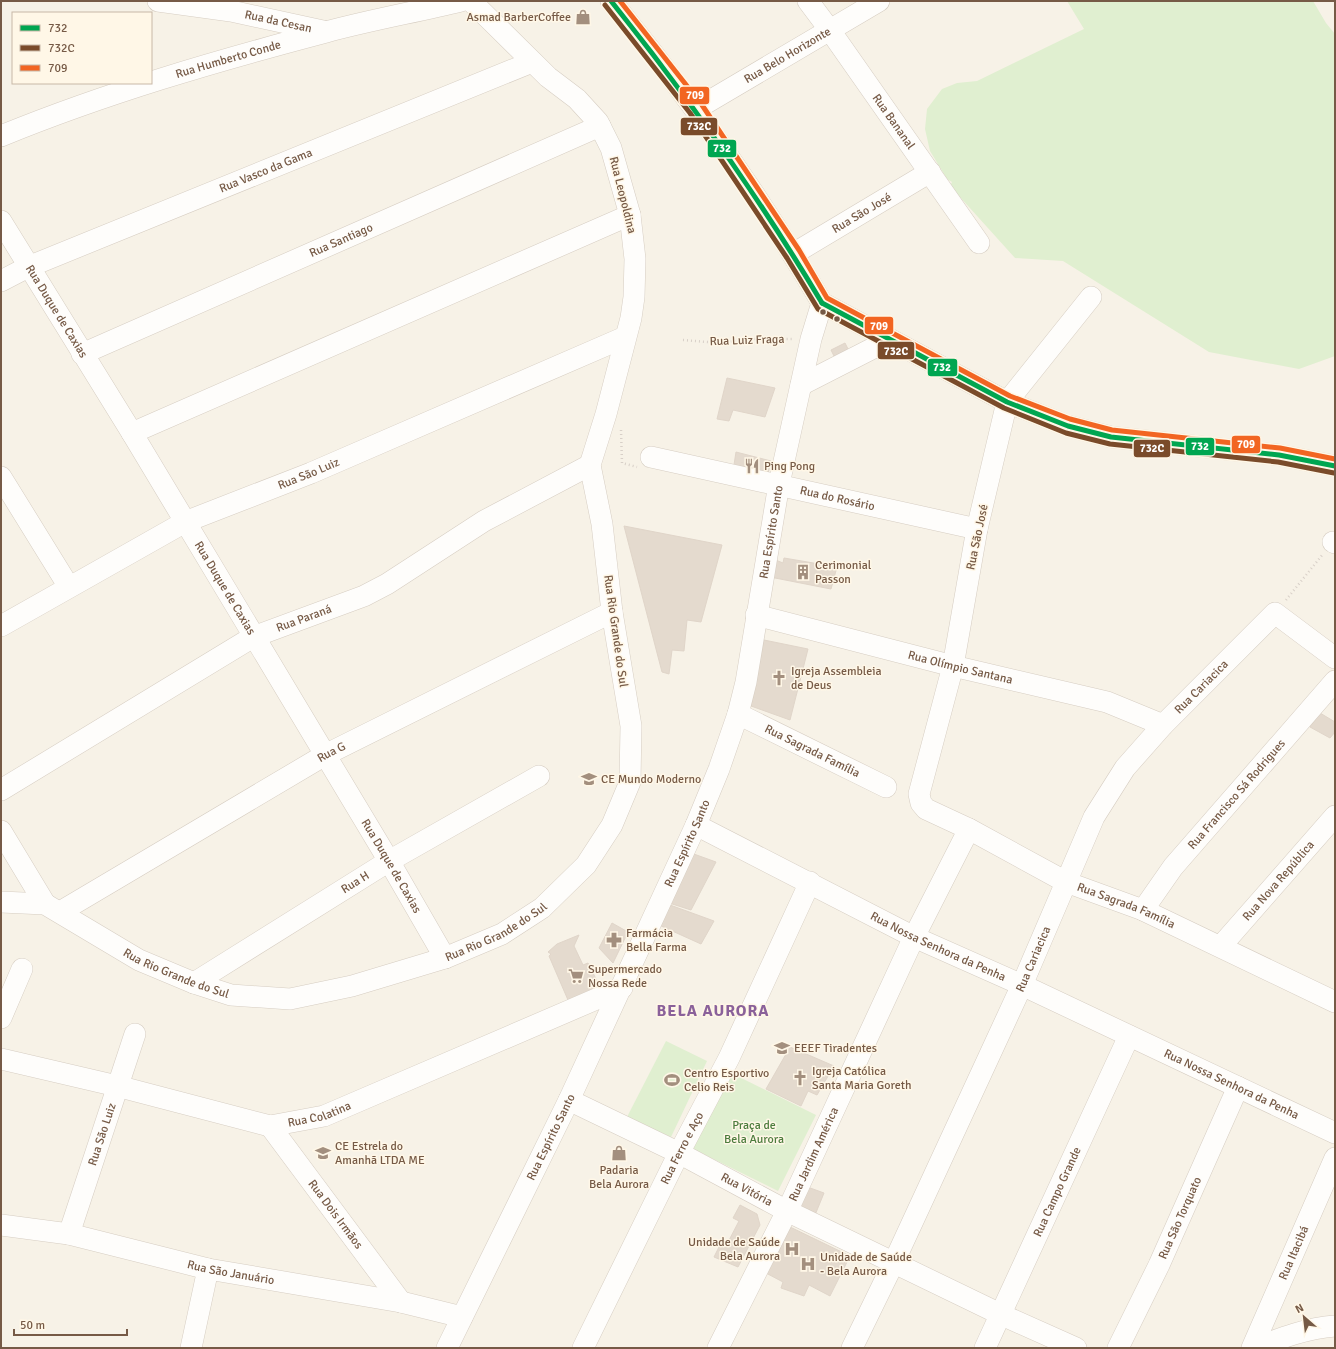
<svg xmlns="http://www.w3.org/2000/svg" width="1336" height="1349" viewBox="0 0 1336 1349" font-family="Signika,sans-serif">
<rect width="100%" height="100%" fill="#f7f2e7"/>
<g fill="#e0efd0">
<polygon points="1067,1 1313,1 1326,23 1335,34 1335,356 1299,369 1209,352 1063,261 1015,258 950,186 952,182 947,179 930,151 925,129 927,109 942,89 957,83 977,81 1084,29"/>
<polygon points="666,1041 707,1061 671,1137 626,1119"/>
<polygon points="729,1072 816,1115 778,1191 691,1148"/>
</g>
<g fill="#e4dace" stroke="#e0d5c9">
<polygon points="845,343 850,353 836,360 831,350"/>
<polygon points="727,378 775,388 765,417 733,410 729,421 717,419"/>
<polygon points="736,452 771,461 767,478 733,471"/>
<polygon points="624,526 722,545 701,622 687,620 684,651 672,650 669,674 662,672"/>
<polygon points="784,558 837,567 831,589 770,577 773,559 783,563"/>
<polygon points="764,640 808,649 790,720 751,706"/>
<polygon points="1320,713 1335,722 1335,732 1330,738 1310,727"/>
<polygon points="691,853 716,862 691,910 666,902"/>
<polygon points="670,905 714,921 701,944 659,925"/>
<polygon points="612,923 628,932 613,963 599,948"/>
<polygon points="579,935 574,946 583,965 588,963 600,987 568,1000 549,956 551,954 548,952 557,944"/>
<polygon points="790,1047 834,1066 817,1095 808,1091 801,1106 766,1089"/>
<polygon points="802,1185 824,1193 815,1215 790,1205"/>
<polygon points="740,1205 757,1214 760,1225 738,1267 714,1257 720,1245 726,1246 739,1221 733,1218"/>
<polygon points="788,1226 850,1256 830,1296 809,1285 804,1296 781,1288 783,1282 766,1273"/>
</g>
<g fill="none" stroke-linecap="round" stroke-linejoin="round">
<defs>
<g id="minor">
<path id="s1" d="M158,1L231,11L323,31"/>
<path d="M611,1C689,96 760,197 822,303"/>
<path id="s2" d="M808,1L829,29L979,243"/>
<path id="s3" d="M696,109L879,1"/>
<path id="s4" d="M1,136C106,93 216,61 326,32C370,20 416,12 461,1"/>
<path id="s5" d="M1,221L132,433L389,861L445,958"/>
<path id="s6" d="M793,254L930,172"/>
<path id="s7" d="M1,281L28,267L532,62"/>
<path id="s8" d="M1091,297L1007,402L977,529L953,666L919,794L921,803L926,809L969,829L1066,882L1143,910L1335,1002"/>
<polyline points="822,303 1007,402 1068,426 1111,437 1279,455 1335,466"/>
<path id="s9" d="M82,354L600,126"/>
<polyline points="801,385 889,340"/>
<polyline points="132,433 630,215"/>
<path id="s10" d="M651,457L977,529"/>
<polyline points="1,477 69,587"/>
<polyline points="1333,542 1335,543"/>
<path id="s11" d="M756,615L953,666L1107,702L1163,725"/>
<path id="s12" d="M1,626L185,522L311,473L625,337"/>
<path id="s13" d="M738,714L886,787"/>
<path id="s14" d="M1,790L253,637L364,596L387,584L484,521L590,465"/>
<path id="s15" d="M696,825L914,937L1022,985L1335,1133"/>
<polyline points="1,831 45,904"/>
<path id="s16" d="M1,902L45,904L139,960L194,983L231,995L290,999L352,986L445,958L502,934L542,908L586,865L612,825L630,782L631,726L612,612L602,524L590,465L606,414L631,318L634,297L635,259L630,215L611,148L598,122L577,99L548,77L471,1"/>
<path id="s17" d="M1143,910L1173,867L1335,681"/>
<path id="s18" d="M60,912L325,755L612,612"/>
<path id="s19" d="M1221,946L1335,816"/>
<path id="s20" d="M194,983L389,861L539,776"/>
<polyline points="1,1018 22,969"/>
<path id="s21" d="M1,1059L117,1086L270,1126L324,1116L622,988"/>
<path id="s22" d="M569,1100L679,1153L787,1211L1002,1315L1076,1348"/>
<path id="s23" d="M270,1126L401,1302"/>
<path id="s24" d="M1,1225L69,1234L208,1269L401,1302L462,1317"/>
<path id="s25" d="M69,1234L135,1034"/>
<polyline points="191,1348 208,1269"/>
<path id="s26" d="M447,1348L569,1100L696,825L719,769L738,714L746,682L779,484L811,339L822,303"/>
<path id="s27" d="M583,1348L679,1153L729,1058L810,882"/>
<path id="s28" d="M718,1348L790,1205L914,937L969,829"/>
<path id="s29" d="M852,1348L894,1262L1022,985L1094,817L1125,768L1163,725L1275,613L1335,658"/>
<path id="s30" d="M985,1348L1129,1036"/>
<path id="s31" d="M1118,1348L1159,1265L1238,1087"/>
<path id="s32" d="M1252,1348L1335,1158"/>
<path d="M1255,1348C1281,1338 1307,1328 1335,1326"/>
</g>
</defs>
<use href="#minor" stroke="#d6cdc2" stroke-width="22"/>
<g stroke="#d8d0c8" stroke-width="2.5" stroke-dasharray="1 3" stroke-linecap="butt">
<polyline points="683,340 719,343 751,339 794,339"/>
<polyline points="621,430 622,463 637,467"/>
<polyline points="1286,600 1323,554"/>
</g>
<use href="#minor" stroke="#fefdfb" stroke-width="21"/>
<defs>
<g id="bus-1">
<path d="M611,1C688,97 759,197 822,303"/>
<polyline points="822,303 1007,402 1068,426 1111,437 1279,455 1335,466"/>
</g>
<polyline id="bus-2" points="605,5 690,113 787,258 818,309 1004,408 1066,433 1110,444 1278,462 1334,473"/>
<polyline id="bus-3" points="620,1 702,105 799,250 827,298 1010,396 1070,419 1112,430 1280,448 1335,459"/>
</defs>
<use href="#bus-1" stroke="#fff7e7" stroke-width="8"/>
<use href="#bus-2" stroke="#fff7e7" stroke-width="8"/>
<use href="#bus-3" stroke="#fff7e7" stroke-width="8"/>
<use href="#bus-1" stroke="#00a651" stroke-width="5"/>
<use href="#bus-2" stroke="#7a4b2a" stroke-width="5"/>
<use href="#bus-3" stroke="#f26522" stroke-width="5"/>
</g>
<defs>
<symbol id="shop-bare" viewBox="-9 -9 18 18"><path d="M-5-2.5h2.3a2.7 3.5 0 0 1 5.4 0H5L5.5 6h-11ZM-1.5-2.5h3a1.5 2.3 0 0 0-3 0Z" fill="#a38f7e" stroke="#fff7e7" stroke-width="2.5" paint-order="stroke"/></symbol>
<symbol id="restaurant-bare" viewBox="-9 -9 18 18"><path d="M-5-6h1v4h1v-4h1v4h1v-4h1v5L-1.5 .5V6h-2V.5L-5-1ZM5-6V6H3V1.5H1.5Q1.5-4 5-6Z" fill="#a38f7e" stroke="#fff7e7" stroke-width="2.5" paint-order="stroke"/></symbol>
<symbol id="building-bare" viewBox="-9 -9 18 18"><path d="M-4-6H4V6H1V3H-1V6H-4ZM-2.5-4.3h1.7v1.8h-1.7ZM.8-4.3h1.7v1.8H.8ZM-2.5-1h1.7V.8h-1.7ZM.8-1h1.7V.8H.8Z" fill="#a38f7e" stroke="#fff7e7" stroke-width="2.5" paint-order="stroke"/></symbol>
<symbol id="church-bare" viewBox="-9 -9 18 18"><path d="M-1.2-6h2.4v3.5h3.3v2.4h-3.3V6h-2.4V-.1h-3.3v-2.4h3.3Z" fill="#a38f7e" stroke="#fff7e7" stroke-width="2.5" paint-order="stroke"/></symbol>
<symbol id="school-bare" viewBox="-9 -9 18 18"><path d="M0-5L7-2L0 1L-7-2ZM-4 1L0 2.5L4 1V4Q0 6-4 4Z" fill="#a38f7e" stroke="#fff7e7" stroke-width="2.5" paint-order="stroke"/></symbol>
<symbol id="pharmacy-bare" viewBox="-9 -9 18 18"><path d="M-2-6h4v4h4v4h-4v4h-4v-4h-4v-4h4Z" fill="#a38f7e" stroke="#fff7e7" stroke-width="2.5" paint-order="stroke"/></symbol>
<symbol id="supermarket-bare" viewBox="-9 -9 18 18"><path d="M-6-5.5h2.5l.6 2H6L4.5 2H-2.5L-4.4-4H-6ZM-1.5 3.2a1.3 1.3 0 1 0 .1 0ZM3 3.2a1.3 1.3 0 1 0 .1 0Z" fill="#a38f7e" stroke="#fff7e7" stroke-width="2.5" paint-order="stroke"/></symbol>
<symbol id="stadium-bare" viewBox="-9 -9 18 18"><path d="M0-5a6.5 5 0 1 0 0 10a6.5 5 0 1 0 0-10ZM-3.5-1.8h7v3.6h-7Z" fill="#a38f7e" stroke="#fff7e7" stroke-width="2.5" paint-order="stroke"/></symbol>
<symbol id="hospital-bare" viewBox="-9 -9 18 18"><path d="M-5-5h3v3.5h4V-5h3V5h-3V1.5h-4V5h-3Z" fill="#a38f7e" stroke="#fff7e7" stroke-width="2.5" paint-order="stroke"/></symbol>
</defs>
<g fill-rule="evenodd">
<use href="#shop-bare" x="572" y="6" width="22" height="22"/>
<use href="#restaurant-bare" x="741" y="455" width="22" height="22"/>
<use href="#building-bare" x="792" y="561" width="22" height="22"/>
<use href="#church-bare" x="768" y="667" width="22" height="22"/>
<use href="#school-bare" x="578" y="768" width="22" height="22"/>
<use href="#pharmacy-bare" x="603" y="929" width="22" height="22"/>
<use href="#supermarket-bare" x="565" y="965" width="22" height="22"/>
<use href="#school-bare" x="771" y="1037" width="22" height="22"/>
<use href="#church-bare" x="789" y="1067" width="22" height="22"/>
<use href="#stadium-bare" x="661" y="1069" width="22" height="22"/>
<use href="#school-bare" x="312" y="1142" width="22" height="22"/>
<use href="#shop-bare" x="608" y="1142" width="22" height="22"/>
<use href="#hospital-bare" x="781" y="1238" width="22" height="22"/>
<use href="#hospital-bare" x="797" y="1253" width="22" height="22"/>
</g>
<g fill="#765a46" stroke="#fff7e7" stroke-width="1.5">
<circle cx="823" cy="312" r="3.5"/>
<circle cx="837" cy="319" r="3.5"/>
</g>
<g text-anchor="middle" stroke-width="3" stroke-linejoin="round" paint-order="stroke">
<g font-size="12" fill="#765a46" stroke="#fff7e7" text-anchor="start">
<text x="571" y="21" text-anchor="end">Asmad BarberCoffee</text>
<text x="764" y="470">Ping Pong</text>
<text x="815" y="569">Cerimonial<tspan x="815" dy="14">Passon</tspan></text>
<text x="791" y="675">Igreja Assembleia<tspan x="791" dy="14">de Deus</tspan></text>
<text x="601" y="783">CE Mundo Moderno</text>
<text x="626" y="937">Farmácia<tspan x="626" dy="14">Bella Farma</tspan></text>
<text x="588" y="973">Supermercado<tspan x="588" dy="14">Nossa Rede</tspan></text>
<text x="794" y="1052">EEEF Tiradentes</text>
<text x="812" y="1075">Igreja Católica<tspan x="812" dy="14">Santa Maria Goreth</tspan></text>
<text x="684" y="1077">Centro Esportivo<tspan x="684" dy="14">Celio Reis</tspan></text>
<text x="335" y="1150">CE Estrela do<tspan x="335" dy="14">Amanhã LTDA ME</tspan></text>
<text x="619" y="1174" text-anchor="middle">Padaria<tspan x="619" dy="14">Bela Aurora</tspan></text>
<text x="780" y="1246" text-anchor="end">Unidade de Saúde<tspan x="780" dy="14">Bela Aurora</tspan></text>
<text x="820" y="1261">Unidade de Saúde<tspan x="820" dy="14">- Bela Aurora</tspan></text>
</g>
<g font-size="12" fill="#765a46" stroke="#fff7e7">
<text dy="4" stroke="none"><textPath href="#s1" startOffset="122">Rua da Cesan</textPath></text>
<text dy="4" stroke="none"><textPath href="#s3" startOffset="106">Rua Belo Horizonte</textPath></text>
<text dy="4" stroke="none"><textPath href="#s4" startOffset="240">Rua Humberto Conde</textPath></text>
<text dy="4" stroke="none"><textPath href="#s2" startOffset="148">Rua Bananal</textPath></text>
<text dy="4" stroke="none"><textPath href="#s7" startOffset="287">Rua Vasco da Gama</textPath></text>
<text transform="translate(623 195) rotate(76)" y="4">Rua Leopoldina</text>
<text dy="4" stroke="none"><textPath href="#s6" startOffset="80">Rua São José</textPath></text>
<text dy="4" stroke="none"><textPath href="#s9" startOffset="283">Rua Santiago</textPath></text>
<text dy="4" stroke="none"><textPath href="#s5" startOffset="106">Rua Duque de Caxias</textPath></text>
<text transform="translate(747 340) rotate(-2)" y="4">Rua Luiz Fraga</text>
<text dy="4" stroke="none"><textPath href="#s12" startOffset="344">Rua São Luiz</textPath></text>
<text dy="4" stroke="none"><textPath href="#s10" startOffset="191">Rua do Rosário</textPath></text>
<text dy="4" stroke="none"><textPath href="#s26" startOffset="883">Rua Espírito Santo</textPath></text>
<text transform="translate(977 537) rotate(-78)" y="4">Rua São José</text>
<text dy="4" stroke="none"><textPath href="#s5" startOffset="430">Rua Duque de Caxias</textPath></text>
<text dy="4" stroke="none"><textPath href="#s14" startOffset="349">Rua Paraná</textPath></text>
<text transform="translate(616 631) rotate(82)" y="4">Rua Rio Grande do Sul</text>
<text dy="4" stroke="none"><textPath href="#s11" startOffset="211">Rua Olímpio Santana</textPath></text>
<text dy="4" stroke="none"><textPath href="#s29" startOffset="753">Rua Cariacica</textPath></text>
<text dy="4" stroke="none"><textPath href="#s13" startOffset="83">Rua Sagrada Família</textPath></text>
<text dy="4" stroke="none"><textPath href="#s18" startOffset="315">Rua G</textPath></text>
<text dy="4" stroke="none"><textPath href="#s17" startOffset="149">Rua Francisco Sá Rodrigues</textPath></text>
<text dy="4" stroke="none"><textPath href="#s26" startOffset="559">Rua Espírito Santo</textPath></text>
<text dy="4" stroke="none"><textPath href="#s5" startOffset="754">Rua Duque de Caxias</textPath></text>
<text dy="4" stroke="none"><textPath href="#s19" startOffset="87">Rua Nova República</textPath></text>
<text dy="4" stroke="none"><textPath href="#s20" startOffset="190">Rua H</textPath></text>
<text dy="4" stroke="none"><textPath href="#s8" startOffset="776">Rua Sagrada Família</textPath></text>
<text dy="4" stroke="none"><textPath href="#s16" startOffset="529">Rua Rio Grande do Sul</textPath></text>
<text dy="4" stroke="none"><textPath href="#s15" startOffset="271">Rua Nossa Senhora da Penha</textPath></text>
<text dy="4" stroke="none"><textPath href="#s29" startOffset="429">Rua Cariacica</textPath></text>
<text dy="4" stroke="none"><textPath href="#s16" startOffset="193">Rua Rio Grande do Sul</textPath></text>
<text dy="4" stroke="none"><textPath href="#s15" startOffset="595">Rua Nossa Senhora da Penha</textPath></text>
<text dy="4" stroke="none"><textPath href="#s21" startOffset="328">Rua Colatina</textPath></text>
<text dy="4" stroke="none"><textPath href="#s25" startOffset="105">Rua São Luiz</textPath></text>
<text dy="4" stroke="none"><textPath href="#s26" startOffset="235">Rua Espírito Santo</textPath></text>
<text dy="4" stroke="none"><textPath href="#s27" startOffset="223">Rua Ferro e Aço</textPath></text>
<text dy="4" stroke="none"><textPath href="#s28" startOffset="216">Rua Jardim América</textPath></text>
<text dy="4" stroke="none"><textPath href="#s22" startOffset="199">Rua Vitória</textPath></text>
<text dy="4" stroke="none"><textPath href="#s30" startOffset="172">Rua Campo Grande</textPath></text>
<text dy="4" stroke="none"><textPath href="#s23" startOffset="110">Rua Dois Irmãos</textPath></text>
<text dy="4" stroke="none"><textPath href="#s31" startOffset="144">Rua São Torquato</textPath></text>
<text dy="4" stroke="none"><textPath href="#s32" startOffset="104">Rua Itacibá</textPath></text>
<text dy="4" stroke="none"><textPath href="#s24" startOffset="235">Rua São Januário</textPath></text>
</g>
<g font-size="12" fill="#4c7c3d" stroke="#fff7e7">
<text x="754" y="1129">Praça de<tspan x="754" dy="14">Bela Aurora</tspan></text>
</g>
<g font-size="16" font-weight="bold" letter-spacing="1" fill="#8a619a" stroke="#fff7e7">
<text x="713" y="1016">BELA AURORA</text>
</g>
</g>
<g stroke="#fff7e7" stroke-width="1.5">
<rect x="679" y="86" width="31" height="19" rx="4" fill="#f26522"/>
<rect x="680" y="117" width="38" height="19" rx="4" fill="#7a4b2a"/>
<rect x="707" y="139" width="30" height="19" rx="4" fill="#00a651"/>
<rect x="864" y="316" width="30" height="19" rx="4" fill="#f26522"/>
<rect x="877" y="341" width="38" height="19" rx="4" fill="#7a4b2a"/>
<rect x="927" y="358" width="31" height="19" rx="4" fill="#00a651"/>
<rect x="1231" y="435" width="30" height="19" rx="4" fill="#f26522"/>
<rect x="1185" y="437" width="30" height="19" rx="4" fill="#00a651"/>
<rect x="1133" y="439" width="38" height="19" rx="4" fill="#7a4b2a"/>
</g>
<g font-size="11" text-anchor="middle" font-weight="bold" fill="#fff">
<text x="695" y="99">709</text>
<text x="699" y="130">732C</text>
<text x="722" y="152">732</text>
<text x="879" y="330">709</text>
<text x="896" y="355">732C</text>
<text x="942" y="371">732</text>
<text x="1246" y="448">709</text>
<text x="1200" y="450">732</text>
<text x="1152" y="452">732C</text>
</g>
<rect width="1336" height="1349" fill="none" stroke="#765a46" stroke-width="4"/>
<rect x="12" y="12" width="140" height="72" fill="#fff7e7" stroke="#c8b8a7"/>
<rect x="20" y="25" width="20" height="6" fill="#00a651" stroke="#c8b8a7"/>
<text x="48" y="32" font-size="12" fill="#765a46">732</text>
<rect x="20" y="45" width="20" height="6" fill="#7a4b2a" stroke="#c8b8a7"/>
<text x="48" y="52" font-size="12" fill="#765a46">732C</text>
<rect x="20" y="65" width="20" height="6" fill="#f26522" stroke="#c8b8a7"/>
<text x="48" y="72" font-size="12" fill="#765a46">709</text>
<g transform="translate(1304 1317) rotate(332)" stroke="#fff7e7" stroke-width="3" paint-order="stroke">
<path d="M0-3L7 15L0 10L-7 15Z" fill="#765a46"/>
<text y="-6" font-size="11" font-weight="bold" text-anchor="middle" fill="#765a46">N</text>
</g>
<path d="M14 1329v6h113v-6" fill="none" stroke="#765a46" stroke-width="2"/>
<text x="20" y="1329" font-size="12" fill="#765a46" stroke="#fff7e7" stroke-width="3" paint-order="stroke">50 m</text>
</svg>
